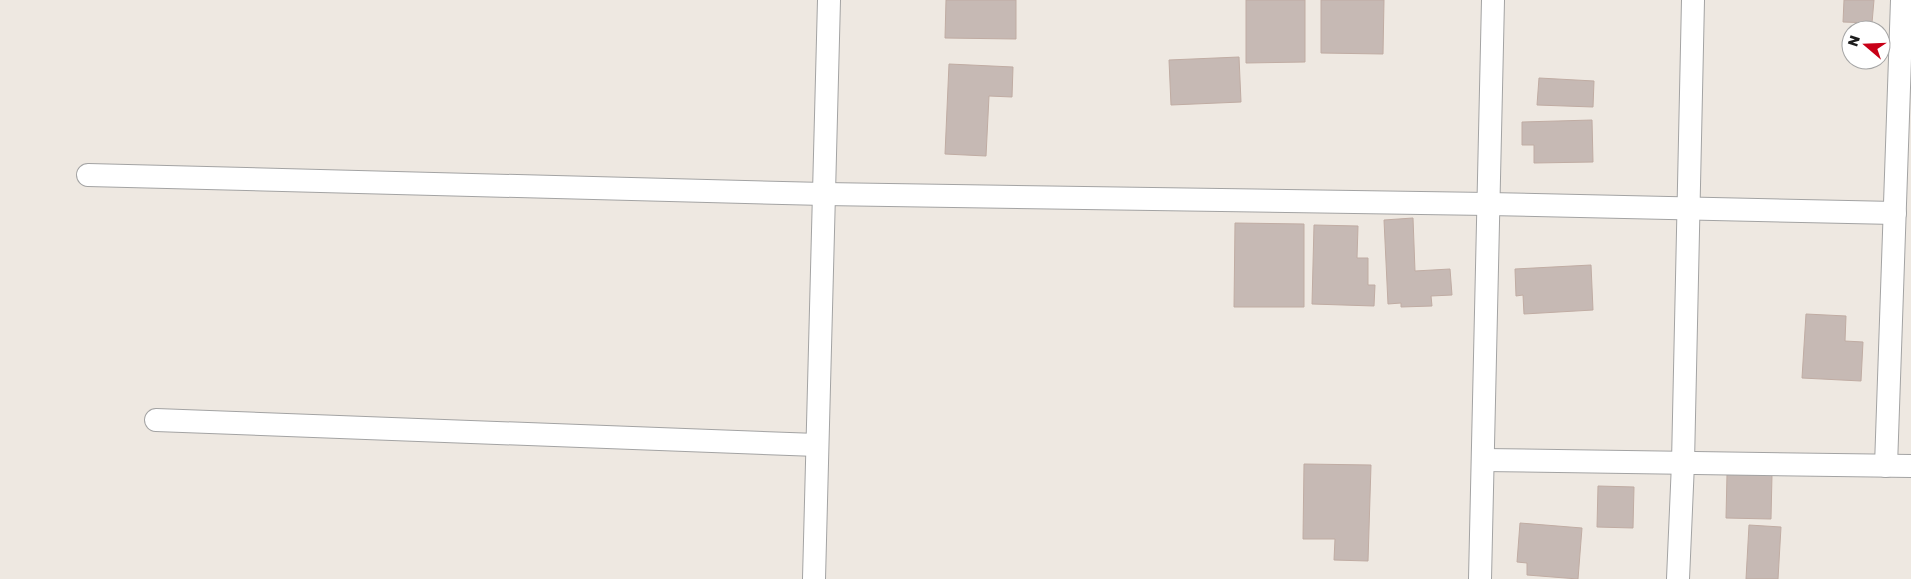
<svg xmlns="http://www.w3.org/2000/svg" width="1911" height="579" viewBox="0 0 1911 579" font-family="'Golos Text',sans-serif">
<rect width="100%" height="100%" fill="#eee8e1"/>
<g fill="#c6b9b4" stroke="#c0aca3">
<polygon points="946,0 1016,0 1016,39 945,38"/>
<polygon points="1246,0 1305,0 1305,62 1246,63"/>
<polygon points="1321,0 1384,0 1383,54 1321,53"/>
<polygon points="1844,0 1874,0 1872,23 1843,22"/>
<polygon points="1239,57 1241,102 1171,105 1169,60"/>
<polygon points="949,64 1013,67 1012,97 989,96 986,156 945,154"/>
<polygon points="1539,78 1594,81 1593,107 1537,105"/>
<polygon points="1592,120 1593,162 1534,163 1534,145 1522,145 1522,122"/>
<polygon points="1413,218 1415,271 1450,269 1452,295 1431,296 1432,306 1401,307 1401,303 1388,304 1384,220"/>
<polygon points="1235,223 1304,224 1304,307 1234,307"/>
<polygon points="1314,225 1358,226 1357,258 1368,258 1368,285 1375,285 1374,306 1312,304"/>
<polygon points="1591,265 1593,310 1524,314 1523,295 1516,296 1515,269"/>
<polygon points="1806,314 1846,316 1845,341 1863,342 1861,381 1802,378"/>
<polygon points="1304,464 1371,465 1368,561 1334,560 1335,539 1303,539"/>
<polygon points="1727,474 1772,475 1771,519 1726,518"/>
<polygon points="1598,486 1634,487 1633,528 1597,527"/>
<polygon points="1520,523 1582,528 1578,579 1527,575 1527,563 1517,562"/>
<polygon points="1749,525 1781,527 1778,579 1746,579"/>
</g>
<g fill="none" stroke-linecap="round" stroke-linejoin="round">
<defs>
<g id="street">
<polyline points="88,175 824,194 1488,204 1895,213"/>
<polyline points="156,420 817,445"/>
<polyline points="1483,460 1911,466"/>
<polyline points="1886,466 1902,0"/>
<polyline points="814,579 829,0"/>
<polyline points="1480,579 1493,0"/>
<polyline points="1678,579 1683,463 1693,0"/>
</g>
</defs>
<use href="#street" stroke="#a3a3a3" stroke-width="24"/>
<use href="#street" stroke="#fff" stroke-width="22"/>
</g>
<g transform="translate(1866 45) rotate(289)"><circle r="24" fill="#ffffff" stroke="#a4a4a4"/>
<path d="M0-4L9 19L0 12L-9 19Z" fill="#c80017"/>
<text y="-8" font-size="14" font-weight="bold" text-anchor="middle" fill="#1c1c1c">N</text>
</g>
</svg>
